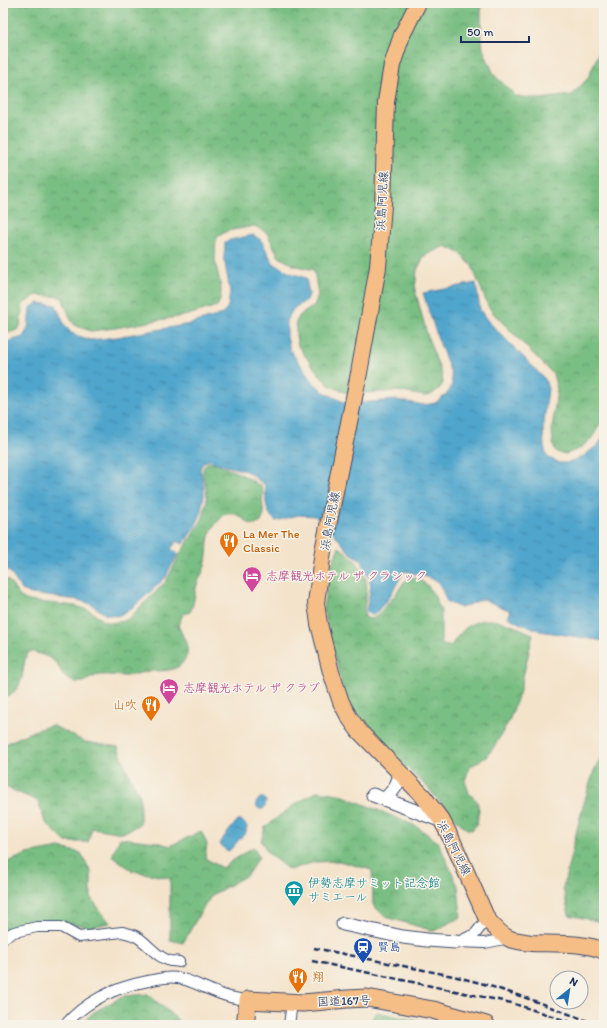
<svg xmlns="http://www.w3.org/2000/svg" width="607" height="1028" viewBox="0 0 607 1028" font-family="Itim,'Klee One',sans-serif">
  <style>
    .forest { fill: url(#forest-crowns); stroke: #4a7670 }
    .water { fill: url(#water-ripples); stroke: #366a95 }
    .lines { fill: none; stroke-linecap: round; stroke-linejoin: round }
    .minor-casing { stroke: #3c4a6e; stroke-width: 12 }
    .tertiary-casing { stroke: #3c4a6e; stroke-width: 15 }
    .primary-casing { stroke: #3c4a6e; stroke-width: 18 }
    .trunk-casing { stroke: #3c4a6e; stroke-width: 19 }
    .minor { stroke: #fff; stroke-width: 10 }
    .tertiary { stroke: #fff; stroke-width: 13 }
    .primary { stroke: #f6be87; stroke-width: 16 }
    .trunk { stroke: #f6be87; stroke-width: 17 }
    .rail { stroke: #1b2f5e; stroke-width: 2.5; stroke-dasharray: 6 3; stroke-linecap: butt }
    .labels { text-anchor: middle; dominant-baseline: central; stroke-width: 3; stroke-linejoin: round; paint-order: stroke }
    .street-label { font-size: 12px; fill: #1b2f5e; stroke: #f7f3e8 }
    .food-label { font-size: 12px; fill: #c56008; stroke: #f7f3e8; text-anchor: start }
    .hotel-label { font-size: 12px; fill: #b23c85; stroke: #f7f3e8; text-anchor: start }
    .culture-label { font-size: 12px; fill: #0d838f; stroke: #f7f3e8; text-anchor: start }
    .transit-label { font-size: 12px; fill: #164399; stroke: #f7f3e8; text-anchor: start }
  </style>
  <defs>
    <pattern id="forest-crowns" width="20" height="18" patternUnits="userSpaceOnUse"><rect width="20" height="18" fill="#79be82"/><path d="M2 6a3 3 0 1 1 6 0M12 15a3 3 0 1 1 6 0" fill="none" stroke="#629b6e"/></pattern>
    <pattern id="water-ripples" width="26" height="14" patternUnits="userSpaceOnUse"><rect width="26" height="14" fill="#50a5cc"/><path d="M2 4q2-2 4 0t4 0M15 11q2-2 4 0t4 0" fill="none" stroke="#4287a9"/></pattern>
  </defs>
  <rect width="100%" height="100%" fill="#f7f3e8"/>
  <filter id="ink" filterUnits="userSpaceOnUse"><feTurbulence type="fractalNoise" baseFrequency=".025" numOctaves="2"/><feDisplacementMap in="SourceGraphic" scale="8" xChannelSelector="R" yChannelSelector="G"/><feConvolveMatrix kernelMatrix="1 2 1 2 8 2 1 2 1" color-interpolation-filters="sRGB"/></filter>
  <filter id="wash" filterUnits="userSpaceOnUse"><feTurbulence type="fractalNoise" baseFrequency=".012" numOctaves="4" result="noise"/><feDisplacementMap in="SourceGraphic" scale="16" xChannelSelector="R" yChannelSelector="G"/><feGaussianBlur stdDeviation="0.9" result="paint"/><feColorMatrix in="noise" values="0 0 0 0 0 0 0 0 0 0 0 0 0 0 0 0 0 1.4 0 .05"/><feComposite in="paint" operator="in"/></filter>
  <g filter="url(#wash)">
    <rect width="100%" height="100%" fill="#f4e3cb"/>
    <g class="forest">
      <path d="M 3,3 L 482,3 L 481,10 L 481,32 L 483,49 L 494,75 L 516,96 L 540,99 L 572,95 L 588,78 L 598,55 L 604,31 L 604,417 L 592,438 L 579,449 L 566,454 L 561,454 L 555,451 L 553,444 L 552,430 L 557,389 L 553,374 L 494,314 L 488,306 L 472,266 L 460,253 L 445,246 L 424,256 L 417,270 L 415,290 L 428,338 L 442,375 L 443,383 L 440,388 L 431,395 L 424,396 L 397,391 L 349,394 L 329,385 L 321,377 L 298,346 L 296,336 L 296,322 L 300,315 L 314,306 L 318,295 L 314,270 L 293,265 L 279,257 L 267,233 L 255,226 L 227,231 L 216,238 C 216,245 215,253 215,260 C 217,273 226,294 217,306 L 188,315 L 115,328 L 91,331 L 76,326 L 71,320 L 62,297 L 36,295 L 23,304 L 20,326 L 17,330 L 3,335 Z"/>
      <path d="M 212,462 C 229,470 247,474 262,488 L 263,494 L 262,501 L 264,515 L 261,522 L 255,525 C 246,524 245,519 238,515 C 234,513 230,514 225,514 C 219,520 211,528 209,536 C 207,544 208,553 206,561 C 205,569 201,575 198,582 C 194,591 195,603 190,612 L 183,614 L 178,625 C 181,633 189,645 187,654 C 187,656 184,660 183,662 C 175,673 161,670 149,671 C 141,672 133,676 125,676 C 117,676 108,674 100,675 C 88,676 86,686 72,681 C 63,679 60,667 54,661 C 49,656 38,654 31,651 C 17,660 32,688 3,698 L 3,577 C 16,583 13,597 29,601 L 76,606 L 91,611 L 103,621 L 110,623 L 124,621 L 130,618 L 141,606 L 151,597 L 166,581 L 173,568 L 178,557 L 202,520 L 204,513 L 207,499 L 206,486 L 203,475 L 203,468 L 207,463 Z"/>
      <path d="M 339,547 C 357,560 370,573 366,597 C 365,605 362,611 366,618 L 372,619 L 376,617 L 395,595 L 404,582 L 412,577 L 420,580 L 428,586 L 435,597 L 441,611 L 441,644 L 446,646 L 451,646 C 456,638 462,630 470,625 C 490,613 514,626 533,634 L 519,694 L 509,721 L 494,747 L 487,756 L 478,762 L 471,766 L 468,771 L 465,781 L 469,793 L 477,801 L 479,810 L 477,824 L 472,830 L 467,829 L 454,818 L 427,787 L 371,734 L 345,698 L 323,608 L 330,568 Z"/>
      <path d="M 52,725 L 85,742 L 118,747 L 128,773 L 140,796 L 140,824 L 123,833 L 92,828 L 88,842 L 66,842 L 45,822 L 38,801 L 5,787 L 3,783 L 3,745 L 33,731 Z"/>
      <path d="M 604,754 L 604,921 L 602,922 L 569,915 L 563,888 L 581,813 L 594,770 Z"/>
      <path d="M 318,791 L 339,794 L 416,826 L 438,842 L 458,886 L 461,917 L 434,931 L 385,917 L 373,905 L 372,870 L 339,861 L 315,862 L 289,870 L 269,854 L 261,841 L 265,827 L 294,805 Z"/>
      <path d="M 201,831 L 207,844 L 205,858 L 222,868 L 253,847 L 259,857 L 247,875 L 212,895 L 200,913 L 183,943 L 170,940 L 170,878 L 133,871 L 112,856 L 120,838 L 157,842 L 170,846 Z"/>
      <path d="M 60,848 L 81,853 L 91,872 L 91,898 L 110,923 L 90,927 L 61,922 L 31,922 L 7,931 L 3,929 L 3,864 L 27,854 Z"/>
      <path d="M 148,994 L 179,1021 L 179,1025 L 80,1025 L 94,1012 L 123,996 Z"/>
      <path d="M 377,1012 L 408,1019 L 438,1025 L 367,1025 Z"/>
    </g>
    <g class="water">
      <path d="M 253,235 L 261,240 L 273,263 L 290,273 L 306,278 L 309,294 L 307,300 L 294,308 L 287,319 L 287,337 L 290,350 L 314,383 L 324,392 L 347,404 L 396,400 L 424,405 L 435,403 L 447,394 L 452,385 L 451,373 L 437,336 L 423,293 L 476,283 L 480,310 L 487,320 L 545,379 L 548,389 L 543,430 L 544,446 L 547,457 L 559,463 L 567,463 L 584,456 L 599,444 L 604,435 L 604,641 L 540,631 L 531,627 L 521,624 L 508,617 L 511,611 L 483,599 L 461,608 L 447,602 C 444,596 442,586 437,582 C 431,577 411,573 404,571 L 389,598 L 374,615 L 370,615 L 366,611 L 371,585 L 368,576 L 361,560 L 349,552 L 328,526 L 315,516 L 298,515 L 276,521 C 264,512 266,498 265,485 L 246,471 L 226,466 L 210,460 L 204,462 L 200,468 L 204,486 L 204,495 L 200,516 L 195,527 L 183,544 L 177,541 L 171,549 L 178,554 L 169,570 L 166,577 L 146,596 L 127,612 L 117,616 L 105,614 L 91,604 L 78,600 L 31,594 L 22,590 L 9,571 L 3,569 L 3,343 L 23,337 L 28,328 L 30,308 L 38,303 L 56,305 L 64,324 L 71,333 L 90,340 L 117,337 L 190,324 L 223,314 L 228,306 L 230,292 L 224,258 L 225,243 L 230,240 Z"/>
      <path d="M 260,798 L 264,798 L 266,801 L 265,806 L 263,809 L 260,809 L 257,807 L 256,803 Z"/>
      <path d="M 241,820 L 247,826 L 246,832 L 229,851 L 226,850 L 220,845 L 220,842 L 237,821 Z"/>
    </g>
  </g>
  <g filter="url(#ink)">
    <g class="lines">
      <g class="minor-casing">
        <g id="minor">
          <path d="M 3,938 L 14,932 L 37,927 L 61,927 L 79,937 L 122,932 C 127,933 132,934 137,937 C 149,944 156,957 170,961 C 173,961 176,961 179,962"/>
          <path d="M 456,942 L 485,943 L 509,938"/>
          <path d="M 458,942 L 475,934 L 487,919"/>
          <path d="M 65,1025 C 86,1001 117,987 148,981 C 157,979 168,976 178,978 C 190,980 202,987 213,991 C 224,996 236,999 248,1000"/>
          <path d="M 289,1025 L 292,1003"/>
        </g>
      </g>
      <g class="tertiary-casing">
        <g id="tertiary">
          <path d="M 373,795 L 442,821"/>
          <path d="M 385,799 C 394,790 398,785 400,773"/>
          <path d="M 343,924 L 403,937 L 427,940 L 456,942"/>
        </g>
      </g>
      <g class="primary-casing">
        <path id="primary" d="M 418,3 L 402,35 L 392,65 L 386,102 L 383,205 L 378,267 L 359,373 L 323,551 L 316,603 L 319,624 L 331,672 L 341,702 L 349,717 L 359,731 L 423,796 L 442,821 L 452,840 L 487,919 C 493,926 501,935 510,939 C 517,941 524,942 531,943 C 552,944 586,942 604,951"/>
      </g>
      <g class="trunk-casing">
        <path id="trunk" d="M 245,1025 L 248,1000 L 303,1003 L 347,999 L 367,998 L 433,1010 L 486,1025"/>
      </g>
      <use href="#minor" class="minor"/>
      <use href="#tertiary" class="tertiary"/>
      <use href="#primary" class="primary"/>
      <use href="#trunk" class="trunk"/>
      <g class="rail">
        <path d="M 314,948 L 453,976 L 484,984 L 532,1000 L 598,1025"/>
        <path d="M 312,961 L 512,1003 L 579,1025"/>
      </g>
    </g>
  </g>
  <defs>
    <g id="restaurant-pin" transform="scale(1)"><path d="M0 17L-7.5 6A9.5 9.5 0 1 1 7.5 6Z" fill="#e8710a" stroke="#f7f3e8"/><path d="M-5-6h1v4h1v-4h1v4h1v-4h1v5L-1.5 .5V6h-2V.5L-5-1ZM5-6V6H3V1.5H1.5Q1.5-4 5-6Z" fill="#fff"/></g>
    <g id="hotel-pin" transform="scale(1)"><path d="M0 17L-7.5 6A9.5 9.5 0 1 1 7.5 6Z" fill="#d1479c" stroke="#f7f3e8"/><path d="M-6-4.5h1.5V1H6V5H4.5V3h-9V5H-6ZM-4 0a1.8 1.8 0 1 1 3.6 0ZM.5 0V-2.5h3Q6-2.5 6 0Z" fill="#fff"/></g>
    <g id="museum-pin" transform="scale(1)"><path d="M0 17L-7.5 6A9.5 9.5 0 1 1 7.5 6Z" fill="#0f9aa8" stroke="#f7f3e8"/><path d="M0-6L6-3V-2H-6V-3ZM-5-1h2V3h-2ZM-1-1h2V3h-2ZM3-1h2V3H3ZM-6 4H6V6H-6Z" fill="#fff"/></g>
    <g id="station-pin" transform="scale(1)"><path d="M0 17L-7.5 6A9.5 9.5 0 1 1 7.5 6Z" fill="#1a4fb4" stroke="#f7f3e8"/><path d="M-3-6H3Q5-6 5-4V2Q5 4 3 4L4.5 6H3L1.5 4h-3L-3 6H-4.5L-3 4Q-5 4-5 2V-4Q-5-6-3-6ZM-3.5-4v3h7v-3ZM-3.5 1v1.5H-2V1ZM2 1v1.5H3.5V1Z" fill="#fff"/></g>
  </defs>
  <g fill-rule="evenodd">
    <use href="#restaurant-pin" x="229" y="541"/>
    <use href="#hotel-pin" x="252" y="576"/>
    <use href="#hotel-pin" x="169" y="688"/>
    <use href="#restaurant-pin" x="151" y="705"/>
    <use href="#museum-pin" x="294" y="890"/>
    <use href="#station-pin" x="363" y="947"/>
    <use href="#restaurant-pin" x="298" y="977"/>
  </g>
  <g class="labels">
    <g class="street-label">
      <text transform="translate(382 201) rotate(-87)">浜島阿児線</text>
      <text transform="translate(330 521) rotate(-79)">浜島阿児線</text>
      <text transform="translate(454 848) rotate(63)">浜島阿児線</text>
      <text transform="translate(344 1001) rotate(-2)">国道167号</text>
    </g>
    <g class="food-label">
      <text x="243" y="534">La Mer The<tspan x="243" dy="14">Classic</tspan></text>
      <text x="137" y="705" text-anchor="end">山吹</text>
      <text x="312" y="977">翔</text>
    </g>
    <g class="hotel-label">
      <text x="266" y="576">志摩観光ホテル ザ クラシック</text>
      <text x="183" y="688">志摩観光ホテル ザ クラブ</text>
    </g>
    <g class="culture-label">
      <text x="308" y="883">伊勢志摩サミット記念館<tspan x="308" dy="14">サミエール</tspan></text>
    </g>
    <g class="transit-label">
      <text x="377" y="947">賢島</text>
    </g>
  </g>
  <rect width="607" height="1028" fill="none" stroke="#f7f3e8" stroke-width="16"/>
  <g transform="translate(569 990) rotate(30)"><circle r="19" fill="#f7f3e8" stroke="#9fa5b1"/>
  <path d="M0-3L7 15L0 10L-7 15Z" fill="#1f6fb2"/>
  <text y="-6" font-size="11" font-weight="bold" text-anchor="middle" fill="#1b2f5e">N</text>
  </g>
  <path d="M461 36v6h68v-6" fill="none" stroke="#1b2f5e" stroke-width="2"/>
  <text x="467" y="36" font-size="12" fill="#1b2f5e" stroke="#f7f3e8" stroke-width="3" paint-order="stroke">50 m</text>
</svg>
